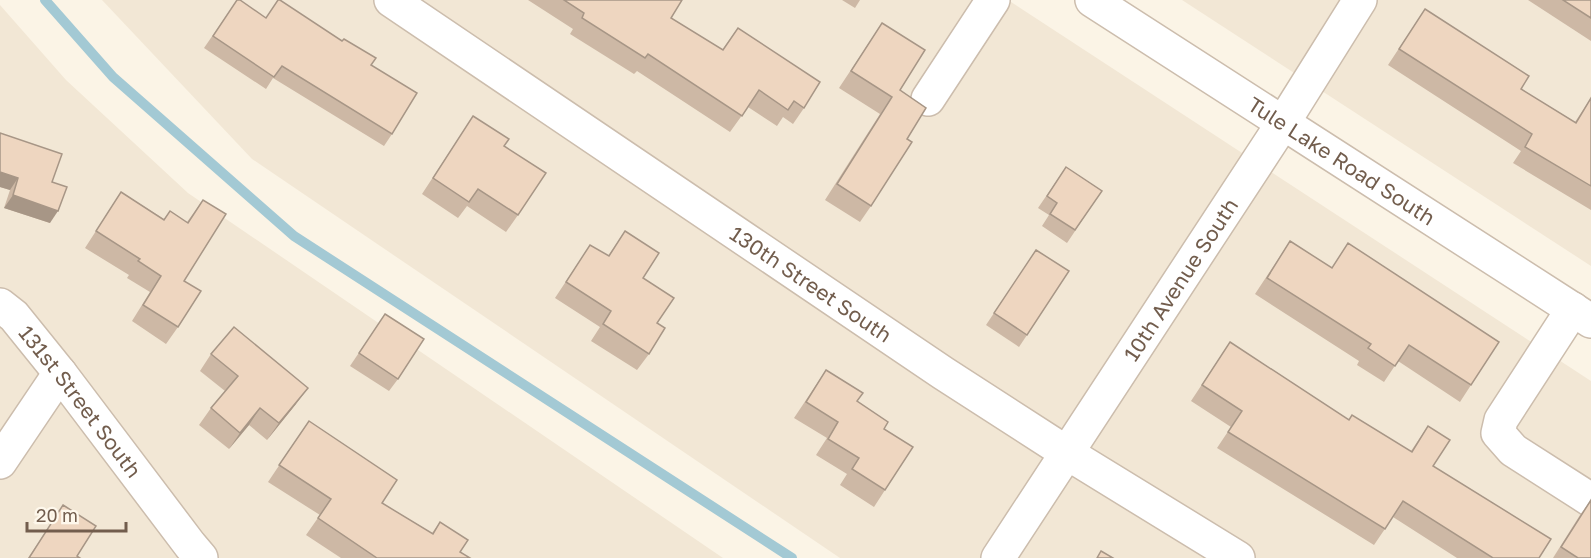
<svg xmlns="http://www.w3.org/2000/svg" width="1591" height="558" viewBox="0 0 1591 558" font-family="'Golos Text',sans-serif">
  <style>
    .residential { fill: #f2e7d5 }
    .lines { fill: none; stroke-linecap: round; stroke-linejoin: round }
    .stream { stroke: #a3c9d4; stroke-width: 10 }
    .minor-casing { stroke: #ccbdad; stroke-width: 36 }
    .minor { stroke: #fff; stroke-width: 33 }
    .wall { fill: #cdb8a5 }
    .shaded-wall { fill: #a79686 }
    .building { fill: #eed6c0; stroke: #a79686; stroke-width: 1.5 }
    .labels { text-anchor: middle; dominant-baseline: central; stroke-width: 5; stroke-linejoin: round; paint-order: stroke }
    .street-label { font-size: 21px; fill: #725d4d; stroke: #fef8ec }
  </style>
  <rect width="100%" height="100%" fill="#fbf4e6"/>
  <g class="residential">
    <path d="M 102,0 L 1008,0 L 1591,381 L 1591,558 L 840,558 L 252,159 Z"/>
    <path d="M 1182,0 L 1591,0 L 1591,266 Z"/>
    <path d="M 0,5 L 66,80 L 188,193 L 723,558 L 0,558 Z"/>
  </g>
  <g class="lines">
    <path class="stream" d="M 45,0 L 113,77 L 294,236 L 792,558"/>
    <g class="minor-casing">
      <g id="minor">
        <path id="s1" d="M 391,0 L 943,373 L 1067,453 L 1238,558"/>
        <path id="s2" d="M 1092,0 L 1591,321"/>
        <path d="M 928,99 L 993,0"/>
        <path id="s3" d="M 0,305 L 14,316 L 60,373 L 190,545 L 201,558"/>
        <path d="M 1573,309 L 1501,420 L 1498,433 L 1513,450 L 1591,500"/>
        <path d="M 0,462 L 60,373"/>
        <path id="s4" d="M 998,558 L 1283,123 L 1360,0"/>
      </g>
    </g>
    <use href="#minor" class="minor"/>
  </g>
  <g class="wall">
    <path d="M 237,0 L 266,18 L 371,65 L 392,134 L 384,146 L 273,78 L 266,89 L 204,48 Z"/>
    <path d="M 528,0 L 682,0 L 671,18 L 722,50 L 738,28 L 804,108 L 793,124 L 783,117 L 777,126 L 748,107 L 730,132 L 637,71 L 634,74 L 570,34 L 573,29 Z"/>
    <path d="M 842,0 L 860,0 L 855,8 Z"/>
    <path d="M 1528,0 L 1591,0 L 1591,41 Z"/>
    <path d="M 1425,9 L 1521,89 L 1575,122 L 1591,98 L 1591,210 L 1513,163 L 1521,151 L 1388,65 Z"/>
    <path d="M 882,23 L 900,90 L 907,139 L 871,206 L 860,222 L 825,200 L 880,114 L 839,88 Z"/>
    <path d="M 473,116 L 504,146 L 518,215 L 506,232 L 467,206 L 458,218 L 422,194 Z"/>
    <path d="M 0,133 L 52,182 L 50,223 L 4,208 L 10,190 L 0,187 Z"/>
    <path d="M 1066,167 L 1102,191 L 1067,243 L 1042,226 L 1049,215 L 1038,208 Z"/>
    <path d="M 121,192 L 164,219 L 170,211 L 187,222 L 203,200 L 184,281 L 178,327 L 166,344 L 132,321 L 150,292 L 127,278 L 129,275 L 85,248 Z"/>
    <path d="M 625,231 L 643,278 L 657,323 L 649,354 L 637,370 L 591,341 L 600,327 L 555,298 L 590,245 L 608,256 Z"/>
    <path d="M 1290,241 L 1332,268 L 1348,243 L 1471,385 L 1460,402 L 1398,361 L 1384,382 L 1357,365 L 1359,361 L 1255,294 Z"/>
    <path d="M 1036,250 L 1027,335 L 1019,347 L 986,325 Z"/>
    <path d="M 377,326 L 398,379 L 389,391 L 350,366 Z"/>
    <path d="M 1230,342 L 1349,420 L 1411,451 L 1428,426 L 1433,466 L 1539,558 L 1457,558 L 1393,517 L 1374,545 L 1217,448 L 1231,427 L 1191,401 Z"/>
    <path d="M 211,354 L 296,404 L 267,440 L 249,425 L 229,449 L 199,425 L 211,408 L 225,391 L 200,371 Z"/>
    <path d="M 826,370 L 884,429 L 885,490 L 874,507 L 840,485 L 847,474 L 816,455 L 827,438 L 794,418 Z"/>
    <path d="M 309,421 L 382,503 L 432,533 L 440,522 L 460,552 L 470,558 L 341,558 L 306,535 L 320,515 L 268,482 Z"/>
    <path d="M 1591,500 L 1591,558 L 1553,558 L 1580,515 Z"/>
    <path d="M 63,505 L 77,556 L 80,558 L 28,558 Z"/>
  </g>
  <g class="shaded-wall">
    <path d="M 0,172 L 18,178 L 10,190 L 0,187 Z"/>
    <path d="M 13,195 L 58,211 L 50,223 L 4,208 Z"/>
    <path d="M 308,388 L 296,404 L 267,440 L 279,423 Z"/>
    <path d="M 260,408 L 249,425 L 229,449 L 240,433 Z"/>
  </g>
  <g class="building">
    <path d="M 237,0 L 240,0 L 266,18 L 278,0 L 280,0 L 342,41 L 344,39 L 376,58 L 371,65 L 417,93 L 392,134 L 282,66 L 274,77 L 213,36 Z"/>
    <path d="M 564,0 L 682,0 L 671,18 L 723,50 L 738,28 L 820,82 L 804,108 L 794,101 L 788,110 L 759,90 L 742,116 L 648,54 L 645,58 L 582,18 L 584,13 Z"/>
    <path d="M 1563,0 L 1591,0 L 1591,18 Z"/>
    <path d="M 1425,9 L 1529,76 L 1521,89 L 1576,123 L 1591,98 L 1591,186 L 1525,147 L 1532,134 L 1399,49 Z"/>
    <path d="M 882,23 L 925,50 L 900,90 L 926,108 L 907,139 L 912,142 L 871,206 L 837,184 L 892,97 L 851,71 Z"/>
    <path d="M 473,116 L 509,139 L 504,146 L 546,173 L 518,215 L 478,189 L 469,202 L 433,178 Z"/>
    <path d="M 0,133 L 62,154 L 52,182 L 67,187 L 58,211 L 13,195 L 18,178 L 0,172 Z"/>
    <path d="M 1066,167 L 1102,191 L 1075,230 L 1050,214 L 1057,203 L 1047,196 Z"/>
    <path d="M 121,192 L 164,220 L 170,211 L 188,223 L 203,200 L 226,214 L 184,281 L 201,291 L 178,327 L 143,305 L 161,276 L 138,261 L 140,259 L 96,231 Z"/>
    <path d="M 625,231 L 659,253 L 643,278 L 674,298 L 657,323 L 665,328 L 649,354 L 603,324 L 611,311 L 566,282 L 590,245 L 609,256 Z"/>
    <path d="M 1290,241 L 1332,268 L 1348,243 L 1499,342 L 1471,385 L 1409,345 L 1395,366 L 1368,348 L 1371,344 L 1267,278 Z"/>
    <path d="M 1036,250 L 1069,271 L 1027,335 L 994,313 Z"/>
    <path d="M 385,314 L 424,339 L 398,379 L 359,353 Z"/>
    <path d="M 234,327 L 308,388 L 279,423 L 260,408 L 240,433 L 211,408 L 238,376 L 211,354 Z"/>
    <path d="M 1230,342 L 1349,420 L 1352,415 L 1412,452 L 1428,426 L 1450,440 L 1433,466 L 1551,539 L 1539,558 L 1493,558 L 1403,501 L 1385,529 L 1228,432 L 1242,411 L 1202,385 Z"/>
    <path d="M 826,370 L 863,393 L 857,401 L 888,422 L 884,429 L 913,447 L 885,490 L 852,469 L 859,458 L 828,439 L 838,422 L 806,402 Z"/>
    <path d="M 309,421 L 397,480 L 382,503 L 433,534 L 440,522 L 468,540 L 460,552 L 470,558 L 377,558 L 318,518 L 331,499 L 279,465 Z"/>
    <path d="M 1591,500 L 1591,558 L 1578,558 L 1561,547 Z"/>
    <path d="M 63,505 L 96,526 L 77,556 L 80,558 L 29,558 Z"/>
    <path d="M 1101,551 L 1113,558 L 1097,558 Z"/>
  </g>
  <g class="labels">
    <g class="street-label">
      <text stroke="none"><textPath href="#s2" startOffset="297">Tule Lake Road South</textPath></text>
      <text stroke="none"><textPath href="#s4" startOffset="333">10th Avenue South</textPath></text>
      <text stroke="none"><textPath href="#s1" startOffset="507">130th Street South</textPath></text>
      <text stroke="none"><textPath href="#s3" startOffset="126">131st Street South</textPath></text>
    </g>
  </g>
  <path d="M27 522v9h99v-9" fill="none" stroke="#725d4d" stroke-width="3"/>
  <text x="36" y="522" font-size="18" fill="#725d4d" stroke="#fef8ec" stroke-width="4.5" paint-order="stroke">20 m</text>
</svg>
